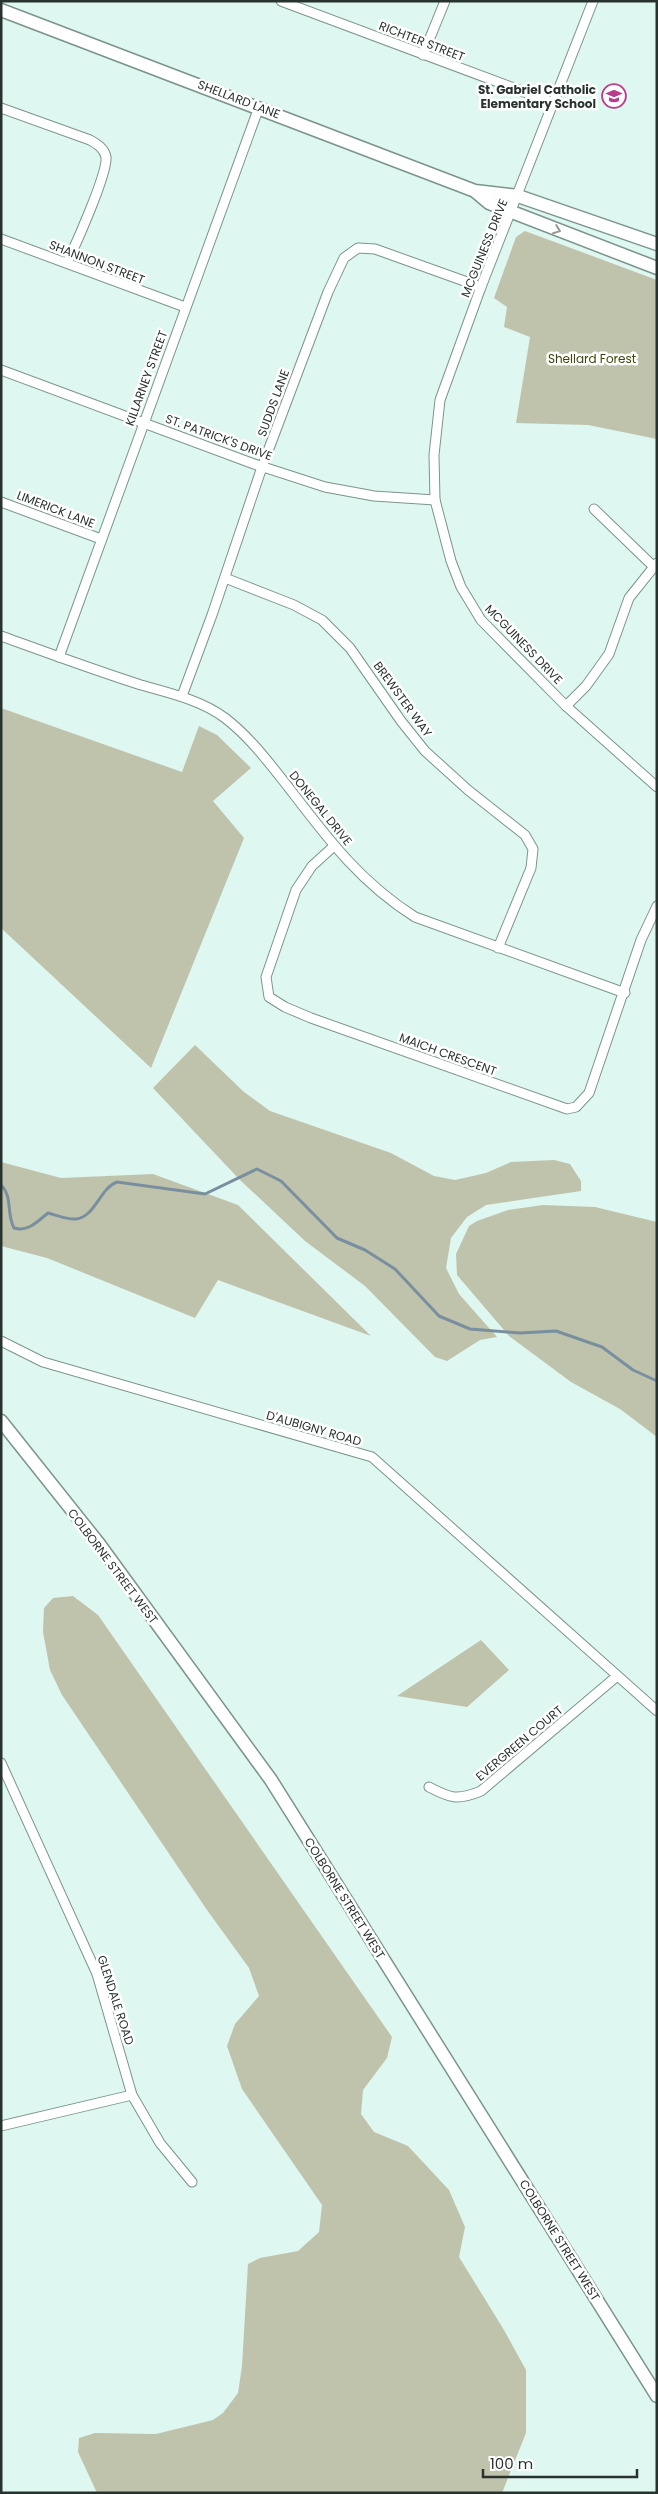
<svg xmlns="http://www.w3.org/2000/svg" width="658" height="2494" viewBox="0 0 658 2494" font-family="Poppins,sans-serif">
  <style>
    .green { fill: #c0c3ac }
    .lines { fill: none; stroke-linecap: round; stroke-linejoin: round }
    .stream { stroke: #798fa0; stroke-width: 3 }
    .minor-casing { stroke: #7c948e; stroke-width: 11 }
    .secondary-casing { stroke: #7c948e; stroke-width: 15 }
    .minor { stroke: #fff; stroke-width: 9 }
    .secondary { stroke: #fff; stroke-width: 12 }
    .oneway { stroke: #949897 }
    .labels { text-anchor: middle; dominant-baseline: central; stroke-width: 5; stroke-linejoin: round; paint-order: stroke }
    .street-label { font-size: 12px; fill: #28322f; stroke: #fff }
    .poi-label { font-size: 12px; font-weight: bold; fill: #28322f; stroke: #fff; text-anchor: end }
    .park-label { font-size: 12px; fill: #41440b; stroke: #fff }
  </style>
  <rect width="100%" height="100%" fill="#def7f1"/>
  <g class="green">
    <path d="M 525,231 L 657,280 L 657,439 L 588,425 L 516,423 L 530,337 L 504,327 L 507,307 L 494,298 L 516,237 Z"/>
    <path d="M 1,708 L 182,772 L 199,726 L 217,735 L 251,768 L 213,801 L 244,838 L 151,1068 L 1,928 Z"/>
    <path d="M 195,1045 L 244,1092 L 270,1111 L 391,1153 L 434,1176 L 455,1180 L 486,1173 L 511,1162 L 554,1160 L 570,1164 L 581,1181 L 581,1191 L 486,1205 L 467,1217 L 451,1238 L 446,1268 L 459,1294 L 497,1337 L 480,1340 L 447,1361 L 435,1357 L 365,1286 L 305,1241 L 239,1179 L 153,1088 Z"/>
    <path d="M 1,1162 L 61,1178 L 153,1174 L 238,1205 L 371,1336 L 218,1280 L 195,1318 L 47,1258 L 1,1246 Z"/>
    <path d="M 543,1205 L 595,1207 L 657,1222 L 657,1437 L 620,1409 L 571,1382 L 509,1336 L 457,1275 L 456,1254 L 469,1226 L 477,1221 L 508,1210 Z"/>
    <path d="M 73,1596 L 98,1615 L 392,2037 L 387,2058 L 363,2090 L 361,2114 L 374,2132 L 408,2146 L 449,2190 L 465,2227 L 459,2257 L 504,2330 L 526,2370 L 526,2433 L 502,2493 L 97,2493 L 78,2452 L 79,2438 L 95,2433 L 156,2434 L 213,2420 L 223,2413 L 238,2393 L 242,2366 L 248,2264 L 260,2258 L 298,2251 L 319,2232 L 322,2205 L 242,2089 L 227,2046 L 235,2024 L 259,1996 L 249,1968 L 207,1910 L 62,1695 L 50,1670 L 43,1632 L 44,1608 L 53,1598 Z"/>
    <path d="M 481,1640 L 509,1670 L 467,1707 L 397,1696 Z"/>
  </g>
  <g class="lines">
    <path class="stream" d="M 1,1185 C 13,1197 6,1213 14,1228 C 28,1232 37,1222 48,1213 C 56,1215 68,1220 76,1219 C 95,1217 100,1188 117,1182 L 205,1194 L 257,1169 L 281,1181 L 337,1238 L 365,1250 L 395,1269 L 439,1316 L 470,1329 L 520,1333 L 556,1331 L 602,1347 L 633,1370 L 657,1381"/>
    <g class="minor-casing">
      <g id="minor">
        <path d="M 281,1 L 554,103"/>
        <path d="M 593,1 L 481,287 L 440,400 L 434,455 L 435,500 L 451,561 L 461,587 L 481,620 L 566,706 L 657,787"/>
        <path d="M 423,55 L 445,1"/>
        <path d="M 1,108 L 90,140 C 97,144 104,148 106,157 C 108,173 75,246 67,263"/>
        <path d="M 1,239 L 185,307"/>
        <path d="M 1,370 L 254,464 L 325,487 L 374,496 L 435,500"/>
        <path d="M 1,502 L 101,539"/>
        <path d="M 594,509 L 653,566"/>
        <path d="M 225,578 L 294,605 L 322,620 L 350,648 L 401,721 L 425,751 L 468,790 L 525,835 L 533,849 L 531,868 L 498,948"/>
        <path d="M 1,636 C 48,653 94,670 141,685 C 169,693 201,700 225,718 C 250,737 270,764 289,788 C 328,839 360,882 415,917 L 625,993"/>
        <path d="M 59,657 L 259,107"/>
        <path d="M 182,696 L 212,615 L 262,467 L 328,292 L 344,258 L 358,248 L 375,249 L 481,287"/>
        <path d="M 566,706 L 586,686 L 609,654 L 629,598 L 657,563"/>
        <path d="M 334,846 L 312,866 L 296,890 L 266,977 L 269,997 L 285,1007 L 311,1018 L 567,1109 L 576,1107 L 589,1093 L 641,940 L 657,906"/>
        <path d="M 1,1341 L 43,1362 L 372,1457 L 657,1711"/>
        <path d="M 1,1763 L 97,1974 L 132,2095 L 160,2143 L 192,2182"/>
        <path d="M 429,1787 C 450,1798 457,1801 481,1791 L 616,1677"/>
        <path d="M 1,2126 L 132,2095"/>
      </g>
    </g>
    <g class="secondary-casing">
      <g id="secondary">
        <path d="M 1,10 L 475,191 L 518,196 L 657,244"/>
        <path d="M 476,192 L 489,203 L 512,212 L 657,268"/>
        <path d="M 1,1421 L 99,1544 L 271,1780 L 657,2396"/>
      </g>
    </g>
    <use href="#minor" class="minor"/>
    <use href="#secondary" class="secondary"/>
  </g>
  <defs><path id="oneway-chevron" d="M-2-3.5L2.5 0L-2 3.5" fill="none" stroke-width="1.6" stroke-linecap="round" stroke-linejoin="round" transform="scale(1.25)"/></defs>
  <use class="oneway" href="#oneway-chevron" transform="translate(557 230) rotate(21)"/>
  <defs>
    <g id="school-ring" transform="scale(1.25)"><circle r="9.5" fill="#fff" stroke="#ba3d8c" stroke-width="1.5"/><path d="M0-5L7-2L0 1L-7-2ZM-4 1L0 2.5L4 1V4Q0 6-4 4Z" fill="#ba3d8c"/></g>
  </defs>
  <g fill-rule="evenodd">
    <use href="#school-ring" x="614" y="96"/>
  </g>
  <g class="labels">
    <g class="street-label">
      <text transform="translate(422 41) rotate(21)">RICHTER STREET</text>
      <text transform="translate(239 99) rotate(21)">SHELLARD LANE</text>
      <text transform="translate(484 248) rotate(-68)">MCGUINESS DRIVE</text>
      <text transform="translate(97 262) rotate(21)">SHANNON STREET</text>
      <text transform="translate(146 378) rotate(-70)">KILLARNEY STREET</text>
      <text transform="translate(273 403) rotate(-70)">SUDDS LANE</text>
      <text transform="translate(219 437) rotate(20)">ST. PATRICK'S DRIVE</text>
      <text transform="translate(56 509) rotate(21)">LIMERICK LANE</text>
      <text transform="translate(524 644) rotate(46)">MCGUINESS DRIVE</text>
      <text transform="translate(403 699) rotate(54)">BREWSTER WAY</text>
      <text transform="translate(321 808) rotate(51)">DONEGAL DRIVE</text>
      <text transform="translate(448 1054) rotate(20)">MAICH CRESCENT</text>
      <text transform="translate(314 1428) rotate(16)">D'AUBIGNY ROAD</text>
      <text transform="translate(113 1566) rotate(53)">COLBORNE STREET WEST</text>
      <text transform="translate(519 1743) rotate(-40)">EVERGREEN COURT</text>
      <text transform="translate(345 1898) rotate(58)">COLBORNE STREET WEST</text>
      <text transform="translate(116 2000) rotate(72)">GLENDALE ROAD</text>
      <text transform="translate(560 2240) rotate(58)">COLBORNE STREET WEST</text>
    </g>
    <g class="poi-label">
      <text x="596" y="89">St. Gabriel Catholic<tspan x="596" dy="14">Elementary School</tspan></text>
    </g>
    <g class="park-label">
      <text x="592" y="358">Shellard Forest</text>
    </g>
  </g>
  <rect width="658" height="2494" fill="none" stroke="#28322f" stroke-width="5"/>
  <path d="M483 2469v8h154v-8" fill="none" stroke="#28322f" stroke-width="2.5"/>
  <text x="490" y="2469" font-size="15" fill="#28322f" stroke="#ffffff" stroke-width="4" paint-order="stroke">100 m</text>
</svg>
